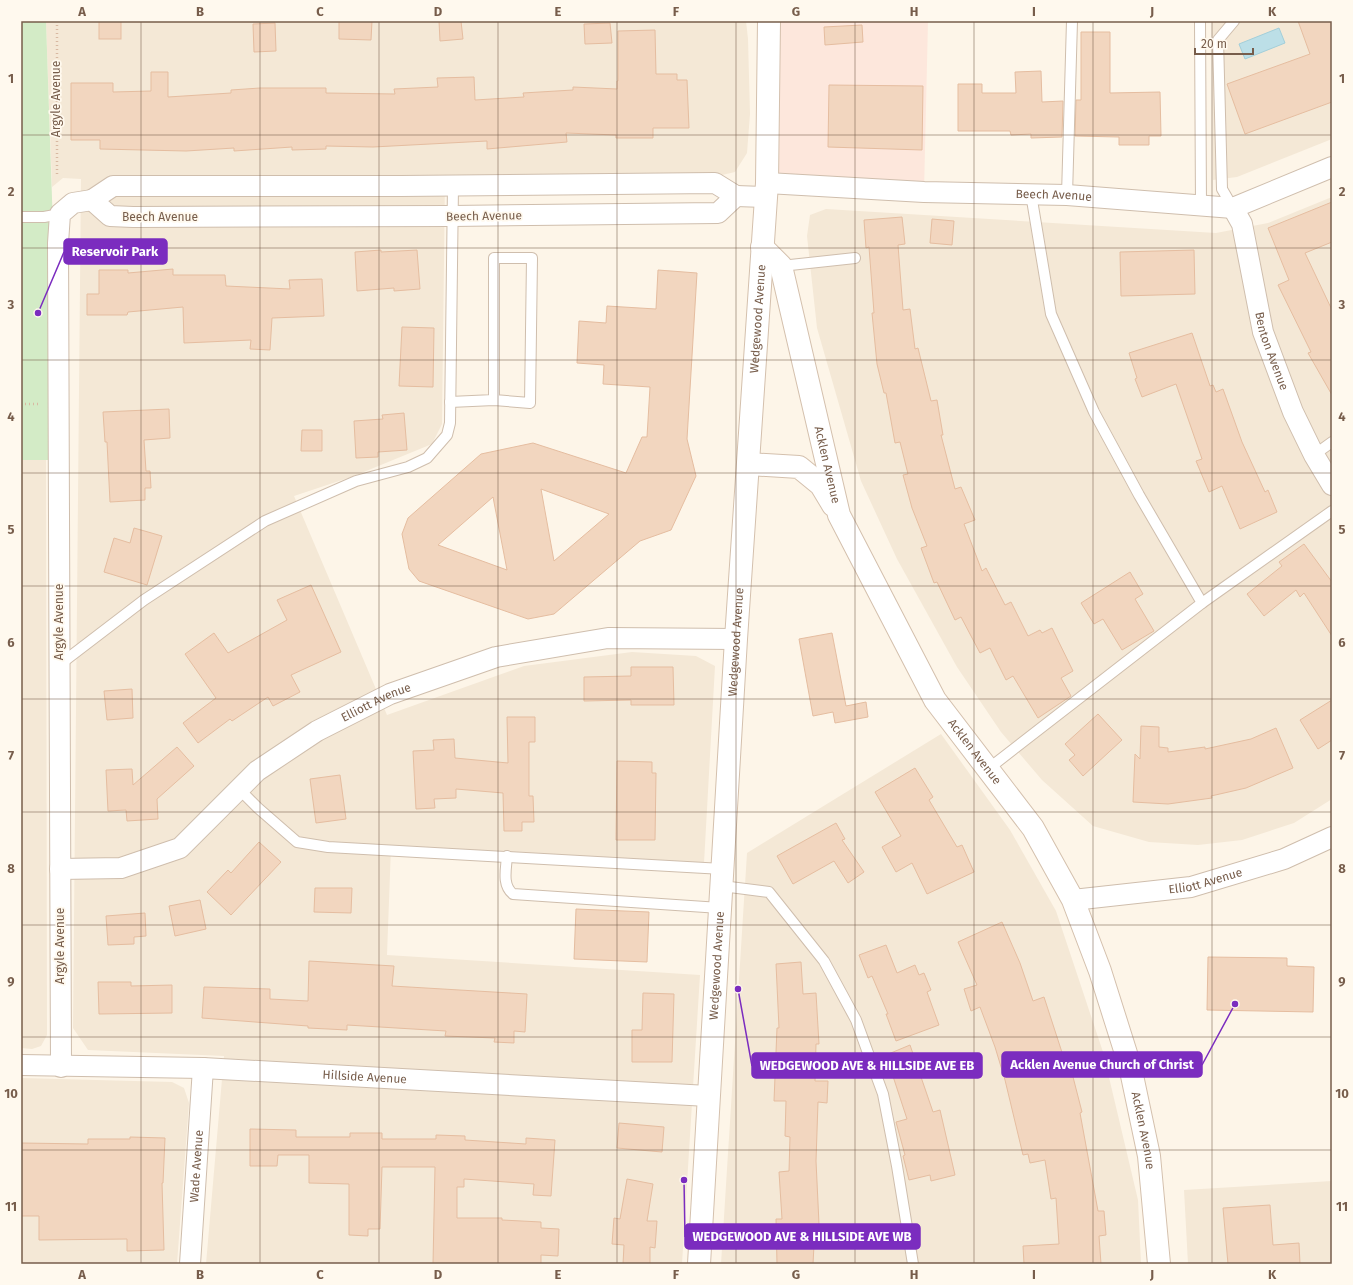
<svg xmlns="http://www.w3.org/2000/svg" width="1353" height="1285" viewBox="0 0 1353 1285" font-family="'Fira Sans',sans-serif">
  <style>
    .residential { fill: #f4e8d6 }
    .commercial { fill: #fde7dc }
    .green { fill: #d3ebc6 }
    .water { fill: #bcdfe7; stroke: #a2ced9 }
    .building { fill: #f2d6bf; stroke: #e5bda0; fill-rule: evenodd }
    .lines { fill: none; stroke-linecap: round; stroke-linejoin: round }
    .lane-casing { stroke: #cfbead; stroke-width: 12 }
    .street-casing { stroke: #cfbead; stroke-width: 22 }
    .secondary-casing { stroke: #d4c0ad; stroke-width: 24 }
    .path { stroke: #d8b9a2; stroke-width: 2.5; stroke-dasharray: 1 3; stroke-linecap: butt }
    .lane { stroke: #fff; stroke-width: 10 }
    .street { stroke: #fff; stroke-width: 20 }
    .secondary { stroke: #fff; stroke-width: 22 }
    .grid { fill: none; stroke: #775d4b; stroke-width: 1; stroke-opacity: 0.55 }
    .labels { text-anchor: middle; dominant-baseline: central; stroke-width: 3.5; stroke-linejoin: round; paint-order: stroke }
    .street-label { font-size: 12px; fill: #775d4b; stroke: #fff9ee }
    .leader { fill: none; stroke: #7b2cbf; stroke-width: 1.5 }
    .callout-dot { fill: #7b2cbf; stroke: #fff9ee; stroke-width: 1.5 }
    .callout { fill: #7b2cbf; stroke: #7b2cbf; stroke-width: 1.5 }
    .callout-label { font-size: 13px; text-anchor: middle; font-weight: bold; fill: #fff }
    .neatline { fill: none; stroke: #775d4b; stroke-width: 1.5 }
    .grid-label { font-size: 13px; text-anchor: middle; font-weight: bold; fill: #775d4b }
  </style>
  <rect width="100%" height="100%" fill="#fdf5e8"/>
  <g class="residential">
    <path d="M 46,21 L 746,21 L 748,39 L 750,114 L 747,153 L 735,172 L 722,175 L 445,179 L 442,424 L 432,444 L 354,476 L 294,496 L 387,715 L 524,666 L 632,652 L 696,656 L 715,666 L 704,863 L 391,847 L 387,955 L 700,975 L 682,1264 L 206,1264 L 224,1056 L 88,1050 L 73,1028 L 81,179 L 63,178 L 52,187 Z"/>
    <path d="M 1212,21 L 1332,21 L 1332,139 L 1237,177 L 1213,180 Z"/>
    <path d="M 1332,197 L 1332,799 L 1294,823 L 1242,840 L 1198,845 L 1149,842 L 1093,826 L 1042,780 L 1001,732 L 957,667 L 897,559 L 861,481 L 817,328 L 807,236 L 810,215 L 826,209 L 1216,233 L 1268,223 Z"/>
    <path d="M 21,460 L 46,460 L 47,1035 L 41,1046 L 32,1049 L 21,1048 Z"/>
    <path d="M 941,734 L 1010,830 L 1056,911 L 1103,1052 L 1138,1200 L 1141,1264 L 721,1264 L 747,853 Z"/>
    <path d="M 21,1078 L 172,1082 L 184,1088 L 189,1103 L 177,1264 L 21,1264 Z"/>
    <path d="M 1332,1181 L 1332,1264 L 1188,1264 L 1184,1190 Z"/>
  </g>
  <path class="commercial" d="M 769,21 L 928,21 L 924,192 L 767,183 Z"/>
  <path class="green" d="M 21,21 L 46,21 L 59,405 L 59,460 L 21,460 Z"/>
  <path class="water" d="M 1279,28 L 1285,43 L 1245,59 L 1239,44 Z"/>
  <g class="building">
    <rect x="99" y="21" width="22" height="18"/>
    <path d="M 339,21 L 372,21 L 371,40 L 339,39 Z"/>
    <path d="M 439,21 L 461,21 L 463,39 L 440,41 Z"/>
    <path d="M 1298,21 L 1332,21 L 1332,102 L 1245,134 L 1227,84 L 1310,54 Z"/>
    <path d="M 275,23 L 276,51 L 254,52 L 253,24 Z"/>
    <path d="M 610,23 L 612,43 L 585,44 L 584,24 Z"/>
    <path d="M 862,25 L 863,42 L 825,45 L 824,27 Z"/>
    <path d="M 655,30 L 656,74 L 677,74 L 677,80 L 687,80 L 689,128 L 653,128 L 653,138 L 616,138 L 616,135 L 566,133 L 567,142 L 487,149 L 487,141 L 373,147 L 326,146 L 326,149 L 292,150 L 292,147 L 234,151 L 234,148 L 186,151 L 100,149 L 100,140 L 71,140 L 71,83 L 113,83 L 113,92 L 151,91 L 151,72 L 168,72 L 168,97 L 231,93 L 231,90 L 260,88 L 326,88 L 326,93 L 395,94 L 394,89 L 438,87 L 437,78 L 474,77 L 475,100 L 524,97 L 523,93 L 573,90 L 573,87 L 617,89 L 617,81 L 618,81 L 618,31 Z"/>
    <path d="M 1081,32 L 1110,32 L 1110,93 L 1160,92 L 1161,136 L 1149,136 L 1149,145 L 1119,145 L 1119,137 L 1075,136 L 1076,100 L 1081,100 Z"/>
    <path d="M 1041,71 L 1042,102 L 1063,101 L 1062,137 L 1031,138 L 1031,134 L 1011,135 L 1010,131 L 958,131 L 958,84 L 982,84 L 982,93 L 1016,93 L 1015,72 Z"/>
    <path d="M 829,85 L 923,86 L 922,150 L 828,147 Z"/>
    <path d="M 1332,202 L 1332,242 L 1305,253 L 1332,310 L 1332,395 L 1308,353 L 1311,352 L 1278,285 L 1289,280 L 1268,228 Z"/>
    <path d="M 902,217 L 905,244 L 898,245 L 903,310 L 910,309 L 915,349 L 918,348 L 931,401 L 937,400 L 943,435 L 941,435 L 955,489 L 961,487 L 975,520 L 964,524 L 982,571 L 986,568 L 1005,605 L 1011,602 L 1028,636 L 1040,630 L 1042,633 L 1052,628 L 1073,671 L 1061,678 L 1071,696 L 1038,718 L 1013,676 L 1006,680 L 990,648 L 980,653 L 961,617 L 955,620 L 937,582 L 934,583 L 921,548 L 927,546 L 912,508 L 903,475 L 908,474 L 900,442 L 895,443 L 886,393 L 884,393 L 877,364 L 872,313 L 874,313 L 869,247 L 866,248 L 864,220 Z"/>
    <path d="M 932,219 L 954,221 L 952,245 L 930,243 Z"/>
    <path d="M 381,250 L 381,252 L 417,250 L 420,289 L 394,291 L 394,288 L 357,291 L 355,252 Z"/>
    <path d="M 1194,250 L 1195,294 L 1121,296 L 1120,252 Z"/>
    <path d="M 173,269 L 173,275 L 225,275 L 226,286 L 290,289 L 289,280 L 322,279 L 324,316 L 272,318 L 270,350 L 250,349 L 251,340 L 184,343 L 183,307 L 128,312 L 127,315 L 87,315 L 87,294 L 99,294 L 99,270 L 128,270 L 128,273 Z"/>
    <path d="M 658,270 L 697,273 L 687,439 L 696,476 L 671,530 L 640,541 L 554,614 L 528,619 L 419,581 L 409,569 L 402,534 L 408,518 L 481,454 L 533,443 L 626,473 L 642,437 L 647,437 L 650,387 L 603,384 L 604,365 L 577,363 L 579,321 L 606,323 L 607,306 L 656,309 ZM 541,489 L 609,514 L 554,561 ZM 493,497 L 507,570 L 438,545 Z"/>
    <path d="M 402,327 L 434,328 L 433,387 L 399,386 Z"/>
    <path d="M 1192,333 L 1210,386 L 1213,385 L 1216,392 L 1223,389 L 1242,442 L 1265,492 L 1268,490 L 1277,512 L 1240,529 L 1222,486 L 1209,492 L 1196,461 L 1202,459 L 1176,384 L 1142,397 L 1135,379 L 1137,378 L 1129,353 Z"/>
    <path d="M 169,409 L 170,438 L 144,440 L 146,471 L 150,471 L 151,488 L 145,488 L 145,500 L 110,502 L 107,442 L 105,442 L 103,412 Z"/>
    <path d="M 404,413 L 407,450 L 378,452 L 378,457 L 356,458 L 354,421 L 383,419 L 382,415 Z"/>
    <path d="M 302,430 L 322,430 L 322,451 L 301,451 Z"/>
    <path d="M 134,528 L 162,536 L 147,585 L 104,572 L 114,538 L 130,543 Z"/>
    <path d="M 1304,544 L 1332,582 L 1332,636 L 1304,593 L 1300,597 L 1296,590 L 1264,616 L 1247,594 L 1282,566 L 1279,562 Z"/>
    <path d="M 1130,572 L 1143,594 L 1135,599 L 1154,631 L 1122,650 L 1103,619 L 1094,624 L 1081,603 Z"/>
    <path d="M 311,585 L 341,652 L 291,675 L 300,692 L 273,706 L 268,697 L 232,721 L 230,719 L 198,743 L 183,723 L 216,698 L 185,654 L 214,633 L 228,653 L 287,620 L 277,600 Z"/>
    <path d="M 832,633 L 846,706 L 866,702 L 868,717 L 835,723 L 833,712 L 813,716 L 799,639 Z"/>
    <path d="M 631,667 L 673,667 L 674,705 L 631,705 L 631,700 L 584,701 L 584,677 L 631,676 Z"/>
    <path d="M 132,689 L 133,718 L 107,720 L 104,691 Z"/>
    <path d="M 1332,700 L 1332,740 L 1318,749 L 1300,720 Z"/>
    <path d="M 1098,714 L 1122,740 L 1083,776 L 1069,760 L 1075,755 L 1065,744 Z"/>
    <path d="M 507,717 L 535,717 L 535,742 L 529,742 L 529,796 L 533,796 L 534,822 L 522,822 L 522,831 L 504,831 L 503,793 L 456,789 L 456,798 L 434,799 L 435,808 L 416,809 L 413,751 L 434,750 L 433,740 L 454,739 L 455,758 L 508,763 Z"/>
    <path d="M 1141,726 L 1159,727 L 1159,747 L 1168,748 L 1168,752 L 1205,747 L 1205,749 L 1251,739 L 1276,728 L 1293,768 L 1246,788 L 1211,796 L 1212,798 L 1168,804 L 1133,802 L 1135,754 L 1140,759 Z"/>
    <path d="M 177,747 L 194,766 L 157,799 L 158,819 L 127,821 L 126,810 L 108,811 L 106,770 L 132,769 L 133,785 Z"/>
    <path d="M 617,761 L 652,762 L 652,773 L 656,773 L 655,840 L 616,840 Z"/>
    <path d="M 915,768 L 933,797 L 929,800 L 957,847 L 962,845 L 974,872 L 927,894 L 912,863 L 896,872 L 882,847 L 901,836 L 875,792 Z"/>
    <path d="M 340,775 L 346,819 L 316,823 L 310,779 Z"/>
    <path d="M 836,823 L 845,839 L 842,840 L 864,872 L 848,883 L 834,861 L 793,884 L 777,856 Z"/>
    <path d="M 259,842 L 281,862 L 231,915 L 207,892 L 228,870 L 231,873 Z"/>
    <path d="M 315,888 L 352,888 L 351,913 L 314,912 Z"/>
    <path d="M 200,900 L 206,929 L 175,936 L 169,906 Z"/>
    <path d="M 576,909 L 649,912 L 647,962 L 574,959 Z"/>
    <path d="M 145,913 L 146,936 L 134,937 L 134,944 L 108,945 L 106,916 Z"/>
    <path d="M 1002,922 L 1020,963 L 1033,1001 L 1044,997 L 1070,1077 L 1073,1077 L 1082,1112 L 1080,1113 L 1098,1211 L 1104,1211 L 1106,1235 L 1099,1236 L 1101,1264 L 1024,1264 L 1023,1246 L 1059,1244 L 1056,1198 L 1051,1199 L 1045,1160 L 1030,1163 L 1028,1154 L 1023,1155 L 1005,1080 L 995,1047 L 980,1007 L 971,1011 L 964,989 L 977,985 L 958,942 Z"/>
    <path d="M 886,945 L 897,973 L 915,965 L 919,975 L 924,973 L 931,990 L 927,992 L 939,1025 L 896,1041 L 886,1014 L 888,1014 L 872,976 L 868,978 L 859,955 Z"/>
    <path d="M 1208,957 L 1287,958 L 1287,966 L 1314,967 L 1313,1012 L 1207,1010 Z"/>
    <path d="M 309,961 L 394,966 L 392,986 L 527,994 L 525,1032 L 514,1031 L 514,1043 L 494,1042 L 495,1038 L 445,1036 L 446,1031 L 347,1025 L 347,1030 L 328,1029 L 308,1028 L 308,1026 L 202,1018 L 204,987 L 270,989 L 270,999 L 308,1001 Z"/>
    <path d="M 801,962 L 803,994 L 816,993 L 819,1044 L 816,1044 L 815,1081 L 828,1081 L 827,1103 L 818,1102 L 816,1161 L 820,1245 L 814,1245 L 813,1264 L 777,1264 L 776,1219 L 782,1219 L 779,1172 L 789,1171 L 790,1137 L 785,1136 L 786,1101 L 774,1101 L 777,1028 L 779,1028 L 776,964 Z"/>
    <path d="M 98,982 L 131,982 L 131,986 L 172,985 L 172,1013 L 99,1014 Z"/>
    <path d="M 643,993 L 674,994 L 672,1062 L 632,1062 L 632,1030 L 642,1030 Z"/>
    <path d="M 910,1045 L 933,1112 L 940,1110 L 955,1175 L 931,1181 L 930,1175 L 909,1180 L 903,1156 L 905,1155 L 896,1122 L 907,1119 L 886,1055 Z"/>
    <path d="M 619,1123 L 664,1127 L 662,1152 L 617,1148 Z"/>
    <path d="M 250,1129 L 296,1130 L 296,1137 L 350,1137 L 350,1133 L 382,1133 L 382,1139 L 436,1139 L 436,1135 L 465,1136 L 465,1140 L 526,1144 L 526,1138 L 555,1140 L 551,1196 L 533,1195 L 534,1184 L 464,1179 L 464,1187 L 457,1187 L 457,1218 L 502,1218 L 502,1220 L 541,1222 L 541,1228 L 559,1229 L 558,1256 L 541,1255 L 541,1264 L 433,1264 L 435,1167 L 382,1167 L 380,1229 L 368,1229 L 368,1236 L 349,1235 L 349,1184 L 309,1183 L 309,1155 L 278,1155 L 277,1166 L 250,1166 Z"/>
    <path d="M 130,1137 L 165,1138 L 163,1183 L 162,1183 L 164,1250 L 127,1251 L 127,1239 L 39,1240 L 39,1216 L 21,1216 L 21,1143 L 88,1144 L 88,1139 L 130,1139 Z"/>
    <path d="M 627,1179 L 653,1184 L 647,1221 L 657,1221 L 655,1248 L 650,1247 L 650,1264 L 623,1264 L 624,1245 L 612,1244 L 614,1218 L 620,1219 Z"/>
    <path d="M 1270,1205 L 1273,1245 L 1299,1243 L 1300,1264 L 1228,1264 L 1223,1208 Z"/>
  </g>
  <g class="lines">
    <g class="lane-casing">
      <g id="lane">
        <path d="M 1200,21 L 1201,207"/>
        <path d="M 1031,194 L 1051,314 L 1094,412 L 1139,495 L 1202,603"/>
        <path d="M 1067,195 L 1072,21"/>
        <path d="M 1233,208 L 1222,189 L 1218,40 L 1234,21"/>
        <path d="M 21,217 L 44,217 L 60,214"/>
        <path d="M 781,266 L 855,258"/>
        <path d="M 450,402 L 494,400 L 530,403 L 532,258 L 494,258 L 494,400"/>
        <path d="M 1314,455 L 1332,442"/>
        <path d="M 59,665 L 144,600 L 265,521 L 356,481 L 408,467 L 427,458 L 447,435 L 450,423 L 453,186"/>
        <path d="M 988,769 L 1202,603 L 1332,511"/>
        <path d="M 240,790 L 258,808 L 297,842 L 328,847 L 723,869"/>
        <path d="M 507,856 C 506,870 502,885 513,894 L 720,908"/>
        <path d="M 722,886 L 769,892 L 824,961 L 856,1020 L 883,1094 L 897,1166 L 913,1264"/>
      </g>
    </g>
    <g class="street-casing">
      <g id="street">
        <path d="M 715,183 L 736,196 L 718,213 L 452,216 L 133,217 L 110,216 L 92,200 L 113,186 L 401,186 Z"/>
        <path id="s1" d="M 767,183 L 924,192 L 1067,195 L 1233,208 L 1332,167"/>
        <path d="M 736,196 L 766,197"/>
        <path id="s2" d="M 1233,208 L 1242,224 L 1263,332 L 1293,412 L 1314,455 L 1332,485"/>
        <path id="s3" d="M 60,869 L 121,868 L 180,848 L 257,771 L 317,731 L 390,694 L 496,657 L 608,638 L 736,639"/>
        <path id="s4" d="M 1073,900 L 1191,887 L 1284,859 L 1332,837"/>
        <path id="s5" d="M 21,1065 L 203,1068 L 708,1096"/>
        <path d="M 61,1067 L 58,243 L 60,214 L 73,203 L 92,200"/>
        <path id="s6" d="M 190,1264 L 203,1068"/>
      </g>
    </g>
    <g class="secondary-casing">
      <g id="secondary">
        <path id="s7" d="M 762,247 L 781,266 L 839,515 L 935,700 L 1033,828 L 1073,900 L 1100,971 L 1130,1066 L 1149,1156 L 1159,1264"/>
        <path d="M 749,464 L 799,467 L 821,485 L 833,505"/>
        <path id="s8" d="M 699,1264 L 736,639 L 767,183 L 769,21"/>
      </g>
    </g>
    <g class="path">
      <path d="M 57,21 L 57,177"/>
      <path d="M 21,404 L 40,404"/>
    </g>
    <use href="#lane" class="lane"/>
    <use href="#street" class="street"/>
    <use href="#secondary" class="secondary"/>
  </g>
  <path class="grid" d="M 141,21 L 141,1264M 260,21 L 260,1264M 379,21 L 379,1264M 498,21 L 498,1264M 617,21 L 617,1264M 736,21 L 736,1264M 855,21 L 855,1264M 974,21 L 974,1264M 1093,21 L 1093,1264M 1212,21 L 1212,1264M 21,135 L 1332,135M 21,248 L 1332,248M 21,360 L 1332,360M 21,473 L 1332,473M 21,586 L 1332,586M 21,699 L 1332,699M 21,812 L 1332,812M 21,925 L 1332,925M 21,1037 L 1332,1037M 21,1150 L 1332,1150"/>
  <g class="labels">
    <g class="street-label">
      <text transform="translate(56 99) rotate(-90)">Argyle Avenue</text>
      <text stroke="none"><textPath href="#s1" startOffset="287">Beech Avenue</textPath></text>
      <text transform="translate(484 216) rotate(-1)">Beech Avenue</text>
      <text x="160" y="217">Beech Avenue</text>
      <text stroke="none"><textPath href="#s8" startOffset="947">Wedgewood Avenue</textPath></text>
      <text stroke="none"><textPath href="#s2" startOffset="149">Benton Avenue</textPath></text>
      <text stroke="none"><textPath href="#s7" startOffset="231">Acklen Avenue</textPath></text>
      <text transform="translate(59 622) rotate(-90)">Argyle Avenue</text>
      <text stroke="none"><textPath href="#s8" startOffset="623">Wedgewood Avenue</textPath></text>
      <text stroke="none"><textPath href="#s3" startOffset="370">Elliott Avenue</textPath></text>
      <text stroke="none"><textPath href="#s7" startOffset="556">Acklen Avenue</textPath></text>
      <text stroke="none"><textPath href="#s4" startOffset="134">Elliott Avenue</textPath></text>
      <text transform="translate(60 946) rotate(-90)">Argyle Avenue</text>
      <text stroke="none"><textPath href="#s8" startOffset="299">Wedgewood Avenue</textPath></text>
      <text stroke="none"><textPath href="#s5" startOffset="344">Hillside Avenue</textPath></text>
      <text stroke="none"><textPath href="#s7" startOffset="976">Acklen Avenue</textPath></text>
      <text stroke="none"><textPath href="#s6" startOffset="98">Wade Avenue</textPath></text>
    </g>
  </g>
  <path class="leader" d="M38 313L64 252M1235 1004L1202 1065M738 989L752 1066M684 1180L685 1237"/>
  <g class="callout-dot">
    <circle cx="38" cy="313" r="4"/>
    <circle cx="1235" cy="1004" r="4"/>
    <circle cx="738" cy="989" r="4"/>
    <circle cx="684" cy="1180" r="4"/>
  </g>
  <g class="callout">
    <rect x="64" y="239" width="103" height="25" rx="4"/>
    <rect x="1002" y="1052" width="200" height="25" rx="4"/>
    <rect x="752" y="1053" width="230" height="25" rx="4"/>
    <rect x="685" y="1224" width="235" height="25" rx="4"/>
  </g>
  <g class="callout-label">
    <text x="115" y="256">Reservoir Park</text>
    <text x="1102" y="1069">Acklen Avenue Church of Christ</text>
    <text x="867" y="1070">WEDGEWOOD AVE &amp; HILLSIDE AVE EB</text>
    <text x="802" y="1241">WEDGEWOOD AVE &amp; HILLSIDE AVE WB</text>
  </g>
  <rect width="1353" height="1285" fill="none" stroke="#fff9ee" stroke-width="44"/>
  <path d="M1195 48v6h58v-6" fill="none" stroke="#775d4b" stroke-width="2"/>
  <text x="1201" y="48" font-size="12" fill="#775d4b" stroke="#fff9ee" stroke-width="3" paint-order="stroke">20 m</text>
  <rect x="22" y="22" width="1309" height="1241" class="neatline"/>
  <g class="grid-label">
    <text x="82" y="16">A</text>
    <text x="200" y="16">B</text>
    <text x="320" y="16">C</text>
    <text x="438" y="16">D</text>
    <text x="558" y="16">E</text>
    <text x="676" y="16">F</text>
    <text x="796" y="16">G</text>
    <text x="914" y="16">H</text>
    <text x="1034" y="16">I</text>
    <text x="1152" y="16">J</text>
    <text x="1272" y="16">K</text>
    <text x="11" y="83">1</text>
    <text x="1342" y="83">1</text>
    <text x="11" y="196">2</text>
    <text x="1342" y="196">2</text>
    <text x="11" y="309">3</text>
    <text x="1342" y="309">3</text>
    <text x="11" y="421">4</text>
    <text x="1342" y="421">4</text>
    <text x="11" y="534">5</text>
    <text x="1342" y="534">5</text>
    <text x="11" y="647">6</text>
    <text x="1342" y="647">6</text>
    <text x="11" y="760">7</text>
    <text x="1342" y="760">7</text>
    <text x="11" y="873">8</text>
    <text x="1342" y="873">8</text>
    <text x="11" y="986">9</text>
    <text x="1342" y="986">9</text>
    <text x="11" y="1098">10</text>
    <text x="1342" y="1098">10</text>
    <text x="11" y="1211">11</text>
    <text x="1342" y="1211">11</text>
    <text x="82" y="1279">A</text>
    <text x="200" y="1279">B</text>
    <text x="320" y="1279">C</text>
    <text x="438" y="1279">D</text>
    <text x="558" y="1279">E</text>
    <text x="676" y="1279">F</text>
    <text x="796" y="1279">G</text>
    <text x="914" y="1279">H</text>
    <text x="1034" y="1279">I</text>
    <text x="1152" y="1279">J</text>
    <text x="1272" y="1279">K</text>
  </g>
</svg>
